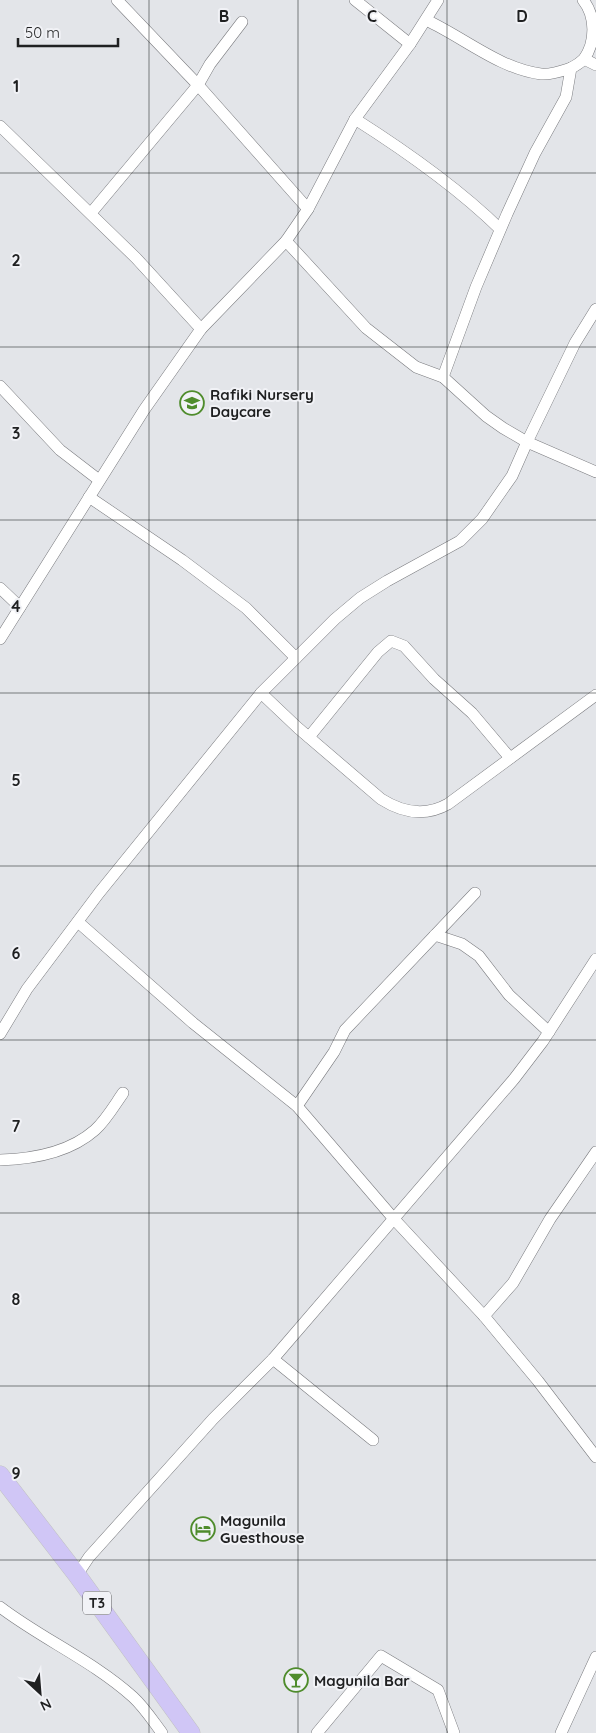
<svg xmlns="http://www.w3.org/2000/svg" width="596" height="1733" viewBox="0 0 596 1733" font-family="Quicksand,sans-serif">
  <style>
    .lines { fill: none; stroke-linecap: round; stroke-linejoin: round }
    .minor-casing { stroke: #7a7b7f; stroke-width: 12 }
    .trunk-casing { stroke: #c0c1c1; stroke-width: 19 }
    .minor { stroke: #fff; stroke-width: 11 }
    .trunk { stroke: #d0c6f6; stroke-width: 18 }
    .grid { fill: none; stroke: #1f2021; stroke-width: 1; stroke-opacity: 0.55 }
    .labels { text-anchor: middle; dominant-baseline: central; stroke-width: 4; stroke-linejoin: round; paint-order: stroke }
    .shield { fill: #f1f2f6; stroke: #5e5f61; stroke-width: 1 }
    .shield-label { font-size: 14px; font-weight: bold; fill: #1f2021 }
    .poi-label { font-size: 15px; font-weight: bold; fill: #1f2021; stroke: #f1f2f6; text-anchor: start }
    .grid-label { font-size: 16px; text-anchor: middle; font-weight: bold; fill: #1f2021; stroke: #f1f2f6; stroke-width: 4; stroke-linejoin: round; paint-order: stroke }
  </style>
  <rect width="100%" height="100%" fill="#e3e5e9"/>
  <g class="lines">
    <g class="minor-casing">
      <g id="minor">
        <path d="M 117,0 L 198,85 L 308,209"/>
        <path d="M 355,0 L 410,44"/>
        <path d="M 426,20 C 463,37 500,69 541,74 C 551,75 562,71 571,68"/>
        <path d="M 584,59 L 596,65"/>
        <path d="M 355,119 C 407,152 457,187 500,229"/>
        <path d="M 0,126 L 136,258 L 201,329"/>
        <path d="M 91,213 L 198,85 L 210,64 L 242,22"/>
        <path d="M 286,241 L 366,328 L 416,367 L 443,377 L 486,416 L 503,428 L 527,442 L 596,472"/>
        <path d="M 443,377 L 476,287 L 507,214 L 535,153 L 566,97 L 571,68 C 575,66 581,62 584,59 C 596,42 596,16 583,0"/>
        <path d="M 0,386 L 60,450 L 99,480"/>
        <path d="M 89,497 L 182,560 L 246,608 L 296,658"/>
        <path d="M 0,588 L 20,607"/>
        <path d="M 0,639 L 144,410 L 201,329 L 286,241 L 308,209 L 355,119 L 410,44 L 438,0"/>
        <path d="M 261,693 L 298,728 L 381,799 C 403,813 425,817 448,804 L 596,695"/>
        <path d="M 309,737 L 378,652 L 391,641 L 404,646 L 434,679 L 472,713 L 510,758"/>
        <path d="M 78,922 L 193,1023 L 297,1106 L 394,1219 L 484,1316 L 538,1381 L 596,1457"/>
        <path d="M 435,935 L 462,944 L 479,956 L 509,995 L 549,1032"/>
        <path d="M 0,1034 L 27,989 L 99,893 L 261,693 L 335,619 L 360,598 L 387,581 L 460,541 L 482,519 L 512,476 L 527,442 L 575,343 L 596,309"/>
        <path d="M 297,1106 L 334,1052 L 345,1030 L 475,893"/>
        <path d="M 0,1160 C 33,1159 69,1153 95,1130 C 106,1120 114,1106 123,1093"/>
        <path d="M 484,1316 L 513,1283 L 550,1219 L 596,1152"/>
        <path d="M 273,1359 L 373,1440"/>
        <path d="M 77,1575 L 89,1557 L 213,1419 L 273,1359 L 514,1079 L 543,1041 L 596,959"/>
        <path d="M 0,1607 C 42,1639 93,1661 133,1697 C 144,1707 153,1721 162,1733"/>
        <path d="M 317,1733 L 381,1656 L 438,1690 L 454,1733"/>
        <path d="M 561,1733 L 596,1657"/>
      </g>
    </g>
    <g class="trunk-casing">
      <path id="trunk" d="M 0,1475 L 77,1575 L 191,1733"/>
    </g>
    <use href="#minor" class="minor"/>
    <use href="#trunk" class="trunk"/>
  </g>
  <path class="grid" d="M 149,0 L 149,1733M 298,0 L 298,1733M 447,0 L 447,1733M 0,173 L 596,173M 0,347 L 596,347M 0,520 L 596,520M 0,693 L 596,693M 0,866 L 596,866M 0,1040 L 596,1040M 0,1213 L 596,1213M 0,1386 L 596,1386M 0,1560 L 596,1560"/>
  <defs>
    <g id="school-ring" transform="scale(1.25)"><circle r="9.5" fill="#f1f2f6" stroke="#4f8c2c" stroke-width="1.5"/><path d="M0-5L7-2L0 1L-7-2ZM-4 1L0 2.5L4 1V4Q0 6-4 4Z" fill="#4f8c2c"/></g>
    <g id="hotel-ring" transform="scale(1.25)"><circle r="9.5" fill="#f1f2f6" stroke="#4f8c2c" stroke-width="1.5"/><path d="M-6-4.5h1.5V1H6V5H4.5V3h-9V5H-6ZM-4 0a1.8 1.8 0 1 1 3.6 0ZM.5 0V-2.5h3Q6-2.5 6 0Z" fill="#4f8c2c"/></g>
    <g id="bar-ring" transform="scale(1.25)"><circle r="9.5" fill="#f1f2f6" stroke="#4f8c2c" stroke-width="1.5"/><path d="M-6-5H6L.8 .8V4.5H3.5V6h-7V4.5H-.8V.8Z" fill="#4f8c2c"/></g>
  </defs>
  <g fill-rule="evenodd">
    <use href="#school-ring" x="192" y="403"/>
    <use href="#hotel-ring" x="203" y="1529"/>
    <use href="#bar-ring" x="296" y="1680"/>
  </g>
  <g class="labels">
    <rect class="shield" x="83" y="1591.5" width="28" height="23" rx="4"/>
    <g class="shield-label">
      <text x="97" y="1603">T3</text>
    </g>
    <g class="poi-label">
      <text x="210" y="394">Rafiki Nursery<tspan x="210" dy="17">Daycare</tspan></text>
      <text x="220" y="1520">Magunila<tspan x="220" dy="17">Guesthouse</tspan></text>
      <text x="314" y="1680">Magunila Bar</text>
    </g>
  </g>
  <g class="grid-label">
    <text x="224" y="22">B</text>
    <text x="372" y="22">C</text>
    <text x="522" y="22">D</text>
    <text x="16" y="92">1</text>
    <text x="16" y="266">2</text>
    <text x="16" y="439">3</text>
    <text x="16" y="612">4</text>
    <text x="16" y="786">5</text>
    <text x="16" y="959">6</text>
    <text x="16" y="1132">7</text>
    <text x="16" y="1305">8</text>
    <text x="16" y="1479">9</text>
  </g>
  <g transform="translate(40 1693) rotate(154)" stroke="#f1f2f6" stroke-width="4" paint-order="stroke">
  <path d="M0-4L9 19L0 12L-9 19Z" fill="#1f2021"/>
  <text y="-8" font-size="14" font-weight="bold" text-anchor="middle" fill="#1f2021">N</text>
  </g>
  <path d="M18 38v8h100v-8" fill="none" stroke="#1f2021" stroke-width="2.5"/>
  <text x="25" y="38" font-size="15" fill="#1f2021" stroke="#f1f2f6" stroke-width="4" paint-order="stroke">50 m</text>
</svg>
